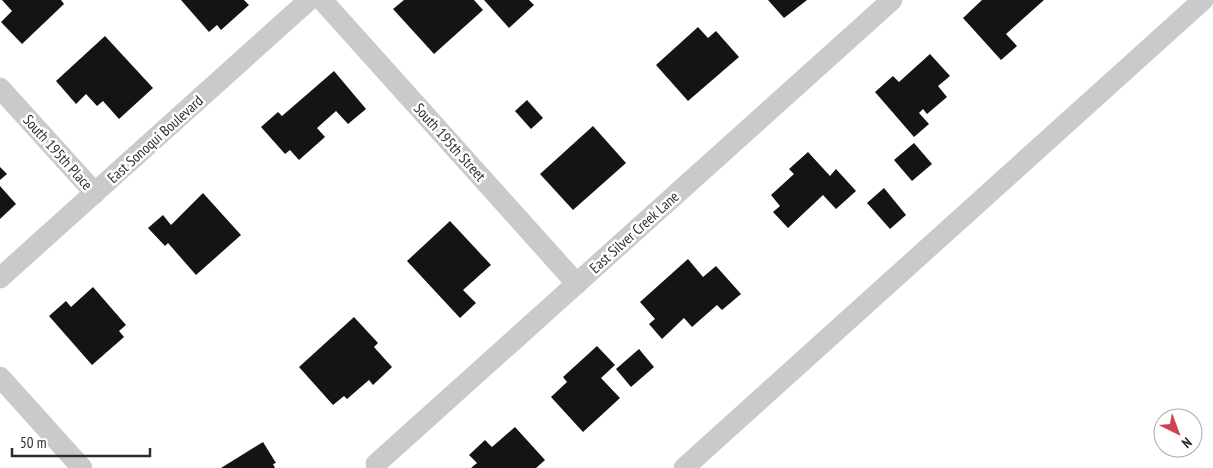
<svg xmlns="http://www.w3.org/2000/svg" width="1213" height="468" viewBox="0 0 1213 468" font-family="'PT Sans Narrow',sans-serif">
  <style>
    .building { fill: #141414 }
    .lines { fill: none; stroke-linecap: round; stroke-linejoin: round }
    .minor { stroke: #cacaca; stroke-width: 21 }
    .labels { text-anchor: middle; dominant-baseline: central; stroke-width: 5; stroke-linejoin: round; paint-order: stroke }
    .street-label { font-size: 15px; fill: #2d2d2d; stroke: #fff }
  </style>
  <rect width="100%" height="100%" fill="#fff"/>
  <g class="building">
    <path d="M 2,0 L 61,0 L 64,4 L 22,44 L 1,22 L 12,11 Z"/>
    <path d="M 181,0 L 244,0 L 249,5 L 221,30 L 217,25 L 209,32 Z"/>
    <path d="M 404,0 L 474,0 L 483,10 L 434,54 L 393,9 Z"/>
    <path d="M 484,0 L 529,0 L 534,5 L 509,28 Z"/>
    <path d="M 768,0 L 807,0 L 784,18 Z"/>
    <path d="M 982,0 L 1044,0 L 1006,34 L 1017,46 L 1001,60 L 963,18 Z"/>
    <path d="M 698,27 L 708,38 L 716,31 L 739,57 L 688,101 L 656,65 Z"/>
    <path d="M 105,36 L 153,88 L 119,119 L 103,101 L 97,106 L 86,94 L 76,104 L 56,81 Z"/>
    <path d="M 930,54 L 950,76 L 938,86 L 947,97 L 927,114 L 923,109 L 919,113 L 929,124 L 914,137 L 875,92 L 893,76 L 899,82 Z"/>
    <path d="M 334,71 L 366,109 L 348,124 L 336,111 L 317,128 L 325,137 L 299,160 L 290,150 L 285,154 L 261,127 L 278,112 L 282,116 Z"/>
    <path d="M 527,100 L 543,118 L 531,129 L 515,111 Z"/>
    <path d="M 593,126 L 626,163 L 573,210 L 540,174 Z"/>
    <path d="M 914,143 L 932,164 L 912,181 L 894,160 Z"/>
    <path d="M 808,152 L 830,176 L 836,169 L 856,191 L 836,209 L 823,195 L 788,228 L 773,212 L 780,206 L 771,195 L 794,174 L 789,169 Z"/>
    <path d="M 0,167 L 7,174 L 0,180 Z"/>
    <path d="M 0,186 L 16,204 L 0,219 Z"/>
    <path d="M 884,188 L 906,215 L 890,229 L 867,203 Z"/>
    <path d="M 203,193 L 241,235 L 196,275 L 168,243 L 165,246 L 148,228 L 163,215 L 171,225 Z"/>
    <path d="M 450,221 L 491,265 L 463,290 L 476,303 L 460,318 L 407,261 Z"/>
    <path d="M 688,259 L 703,277 L 716,266 L 741,294 L 722,310 L 717,305 L 692,327 L 684,318 L 662,339 L 649,324 L 655,319 L 640,302 Z"/>
    <path d="M 93,287 L 126,325 L 119,331 L 124,337 L 92,365 L 49,316 L 66,301 L 71,307 Z"/>
    <path d="M 354,317 L 378,343 L 374,347 L 392,367 L 373,385 L 369,380 L 347,399 L 344,396 L 333,405 L 299,367 Z"/>
    <path d="M 597,346 L 615,365 L 601,378 L 620,398 L 583,432 L 551,397 L 567,382 L 563,377 Z"/>
    <path d="M 639,349 L 654,367 L 631,387 L 616,369 Z"/>
    <path d="M 515,427 L 545,460 L 536,468 L 471,468 L 477,463 L 469,455 L 485,440 L 492,447 Z"/>
    <path d="M 263,442 L 276,463 L 273,464 L 275,468 L 221,468 Z"/>
  </g>
  <g class="lines">
    <g class="minor">
      <path d="M 322,0 L 577,284"/>
      <path d="M 0,88 L 95,193"/>
      <path d="M 0,278 L 309,0"/>
      <path d="M 0,377 L 82,468"/>
      <path d="M 376,464 L 892,0"/>
      <path d="M 684,468 L 1203,0"/>
    </g>
  </g>
  <g class="labels">
    <g class="street-label">
      <text transform="translate(155 139) rotate(-42)">East Sonoqui Boulevard</text>
      <text transform="translate(450 142) rotate(48)">South 195th Street</text>
      <text transform="translate(58 152) rotate(48)">South 195th Place</text>
      <text transform="translate(634 232) rotate(-42)">East Silver Creek Lane</text>
    </g>
  </g>
  <g transform="translate(1178 433) rotate(138)"><circle r="24" fill="#ffffff" stroke="#ababab"/>
  <path d="M0-4L9 19L0 12L-9 19Z" fill="#d0434c"/>
  <text y="-8" font-size="14" font-weight="bold" text-anchor="middle" fill="#2d2d2d">N</text>
  </g>
  <path d="M12 448v8h138v-8" fill="none" stroke="#2d2d2d" stroke-width="2.5"/>
  <text x="20" y="448" font-size="15" fill="#2d2d2d" stroke="#ffffff" stroke-width="4" paint-order="stroke">50 m</text>
</svg>
